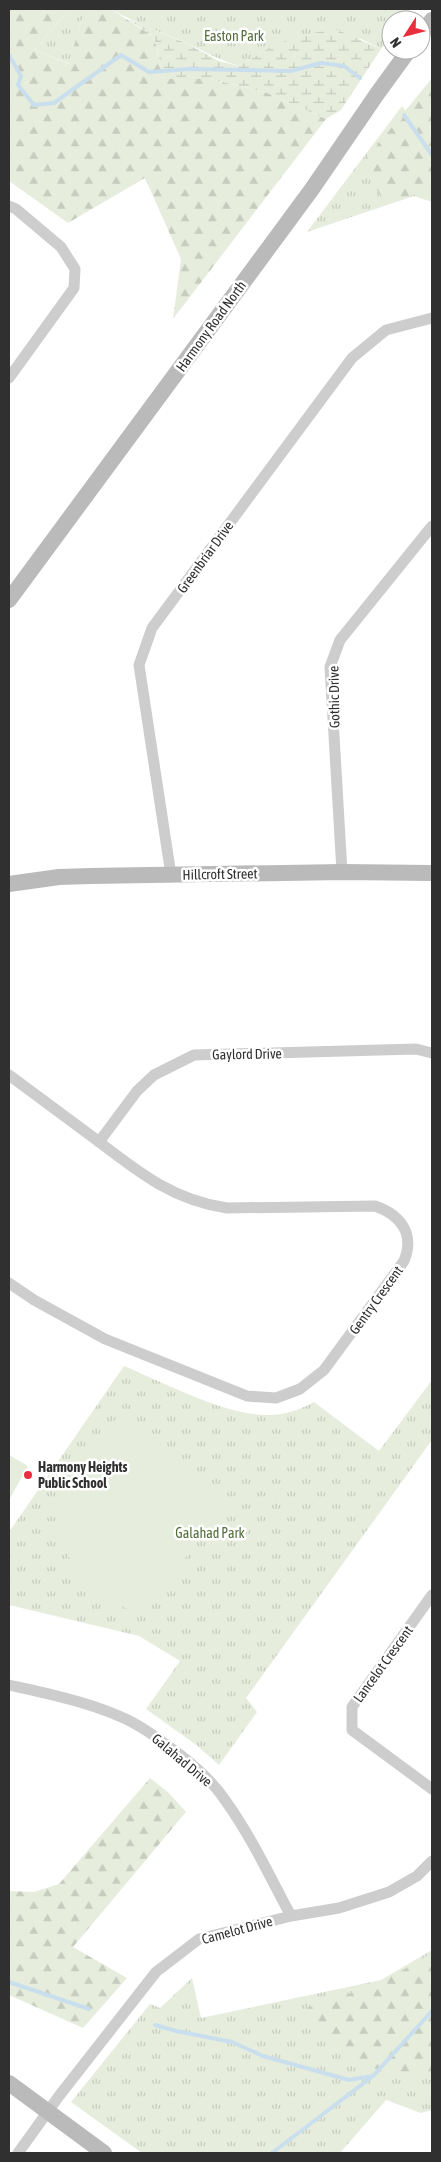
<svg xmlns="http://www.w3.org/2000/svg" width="441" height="2162" viewBox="0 0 441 2162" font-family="'Asap Condensed',sans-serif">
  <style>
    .grass { fill: url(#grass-tufts) }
    .forest { fill: url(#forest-firs) }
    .wetland { fill: url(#wetland-marsh) }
    .pitch { fill: #e6eddd }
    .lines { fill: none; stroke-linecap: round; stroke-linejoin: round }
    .stream { stroke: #c9dfed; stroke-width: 4 }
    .street { stroke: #cdcdcd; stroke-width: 11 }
    .secondary { stroke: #bababa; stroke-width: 16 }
    .poi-dot { fill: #e92f3d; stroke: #fff; stroke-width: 2 }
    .labels { text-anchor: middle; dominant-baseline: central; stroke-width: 5; stroke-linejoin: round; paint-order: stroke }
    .park-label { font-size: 14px; fill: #536d3b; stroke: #fff }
    .street-label { font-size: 14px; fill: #303030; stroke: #fff }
    .poi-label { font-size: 14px; font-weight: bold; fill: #303030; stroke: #fff; text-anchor: start }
  </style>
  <defs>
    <pattern id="grass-tufts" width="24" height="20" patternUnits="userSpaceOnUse" patternTransform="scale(1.25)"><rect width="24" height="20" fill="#e6eddd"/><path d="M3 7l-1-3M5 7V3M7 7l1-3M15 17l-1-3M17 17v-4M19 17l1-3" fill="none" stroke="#c6ccbe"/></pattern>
    <pattern id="forest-firs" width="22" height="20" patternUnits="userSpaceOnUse" patternTransform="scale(1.25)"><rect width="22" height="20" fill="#e6eddd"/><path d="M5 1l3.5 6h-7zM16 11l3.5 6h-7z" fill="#c6ccbe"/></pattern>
    <pattern id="wetland-marsh" width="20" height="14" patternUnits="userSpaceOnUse" patternTransform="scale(1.25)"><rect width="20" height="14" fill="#e6eddd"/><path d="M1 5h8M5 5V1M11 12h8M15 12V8" fill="none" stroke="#c6ccbe"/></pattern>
  </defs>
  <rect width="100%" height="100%" fill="#fff"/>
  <g class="grass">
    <path d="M 69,9 L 95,9 L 81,21 L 70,64 L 35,50 Z"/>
    <path d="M 111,9 L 410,9 L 402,20 L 391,20 L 391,35 L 381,49 L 361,39 L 267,49 L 239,66 C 218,60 202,50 182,41 C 158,31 133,22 111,9 Z"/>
    <path d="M 402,106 L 425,137 L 432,126 L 432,202 L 414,196 L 307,232 Z"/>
    <path d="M 124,1366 C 165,1383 222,1414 266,1415 C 282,1416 299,1410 314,1402 L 379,1451 L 432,1380 L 432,1440 L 246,1698 L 257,1712 L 219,1765 L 195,1744 L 146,1709 L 180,1661 L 139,1636 L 9,1605 L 9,1532 Z"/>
    <path d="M 432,1950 L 432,2110 L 421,2113 L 386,2100 L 340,2153 L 142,2153 L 71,2102 L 150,2004 L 160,2008 L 192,1978 L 201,2018 L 381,1980 Z"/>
  </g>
  <g class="forest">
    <path d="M 9,9 L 69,9 L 35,50 L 69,64 L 81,21 L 95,9 L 111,9 L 154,37 L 164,79 L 210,79 L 265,92 L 326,119 L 173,319 L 181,259 L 145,178 L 68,223 L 9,181 Z"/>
    <path d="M 432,78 L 432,191 L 384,201 L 361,165 Z"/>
    <path d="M 150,1778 L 169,1793 L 186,1812 L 73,1947 L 127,1978 L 83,2028 L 9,1995 L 9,1891 L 34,1892 L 59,1884 Z"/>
    <path d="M 432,1952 L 432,2073 L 390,2074 L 350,2060 L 307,2008 C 350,1995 395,1978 432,1952 Z"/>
  </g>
  <path class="wetland" d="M 128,19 L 186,43 L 219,61 L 239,66 L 267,49 L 297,36 L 335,29 L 381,49 L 341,110 L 326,119 L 265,92 L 210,79 L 164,79 L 154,37 Z"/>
  <g class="pitch">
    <path d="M 118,1417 L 224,1498 L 224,1504 L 143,1617 C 124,1607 103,1597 88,1582 C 62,1557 48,1514 63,1480 C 74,1455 98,1436 118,1417 Z"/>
    <path d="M 9,1455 L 28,1466 L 9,1500 Z"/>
  </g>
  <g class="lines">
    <g class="stream">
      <path d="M 9,55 L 21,76 L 18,85 L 34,105 L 54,103 L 121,55 L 149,72 L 189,69 L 291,71 L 321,63 L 344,66 L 360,78"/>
      <path d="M 404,115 L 432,155"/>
      <path d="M 9,1982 L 89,2009"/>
      <path d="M 155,2025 L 176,2031 L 232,2042 L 263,2056 L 349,2080 L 373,2076"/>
      <path d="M 272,2153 L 373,2076 L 432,2011"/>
    </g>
    <g class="street">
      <path d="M 9,206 L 16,209 L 61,247 L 75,269 L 74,288 L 9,378"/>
      <path d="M 342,872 L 330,667 L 340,640 L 432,526"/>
      <path d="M 171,875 L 139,665 L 152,628 L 352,358 L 386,330 L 432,318"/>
      <path d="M 9,1075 C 37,1096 66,1117 94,1138 C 137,1171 172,1200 227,1208 L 375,1206 C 401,1215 415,1234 404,1261 L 324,1370 L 300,1389 L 276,1398 L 247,1396 L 105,1339 L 34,1300 L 9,1283"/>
      <path d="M 99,1142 L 137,1091 L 154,1075 L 194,1055 L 416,1049 L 432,1053"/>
      <path d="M 432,1595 L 352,1707 L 352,1730 L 432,1789"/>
      <path d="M 9,1685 C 45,1693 84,1701 119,1716 C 141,1725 160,1740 179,1754 C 196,1767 213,1782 225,1800 C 251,1836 270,1877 291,1916"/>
      <path d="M 18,2153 L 59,2096 L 156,1972 L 199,1939 L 291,1916 L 339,1908 L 389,1892 L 417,1876 L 432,1861"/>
    </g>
    <g class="secondary">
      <path d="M 421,35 L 432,20"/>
      <path d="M 9,600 L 312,189 L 377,94 L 409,50"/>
      <path d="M 9,884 L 59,877 L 90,876 L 342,872 L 432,873"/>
      <path d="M 9,2083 L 104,2153"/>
    </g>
  </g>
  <circle class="poi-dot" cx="28" cy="1475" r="5"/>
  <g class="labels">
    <g class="park-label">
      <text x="234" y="36">Easton Park</text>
      <text x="210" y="1533">Galahad Park</text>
    </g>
    <g class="street-label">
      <text transform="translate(211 326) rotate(-54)">Harmony Road North</text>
      <text transform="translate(205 557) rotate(-54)">Greenbriar Drive</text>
      <text transform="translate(334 697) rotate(-91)">Gothic Drive</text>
      <text transform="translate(220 874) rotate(-1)">Hillcroft Street</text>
      <text transform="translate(247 1054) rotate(-1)">Gaylord Drive</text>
      <text transform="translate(376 1300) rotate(-54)">Gentry Crescent</text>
      <text transform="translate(383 1664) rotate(-54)">Lancelot Crescent</text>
      <text transform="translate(182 1760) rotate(40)">Galahad Drive</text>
      <text transform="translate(237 1930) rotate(-15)">Camelot Drive</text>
    </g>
    <g class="poi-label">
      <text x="38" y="1467">Harmony Heights<tspan x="38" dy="16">Public School</tspan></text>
    </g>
  </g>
  <rect width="441" height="2162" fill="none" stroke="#303030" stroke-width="20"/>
  <g transform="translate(406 35) rotate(234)"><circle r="24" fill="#ffffff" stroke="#acacac"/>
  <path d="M0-4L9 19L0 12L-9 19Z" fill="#e92f3d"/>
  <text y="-8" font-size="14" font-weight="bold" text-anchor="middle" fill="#303030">N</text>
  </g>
</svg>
